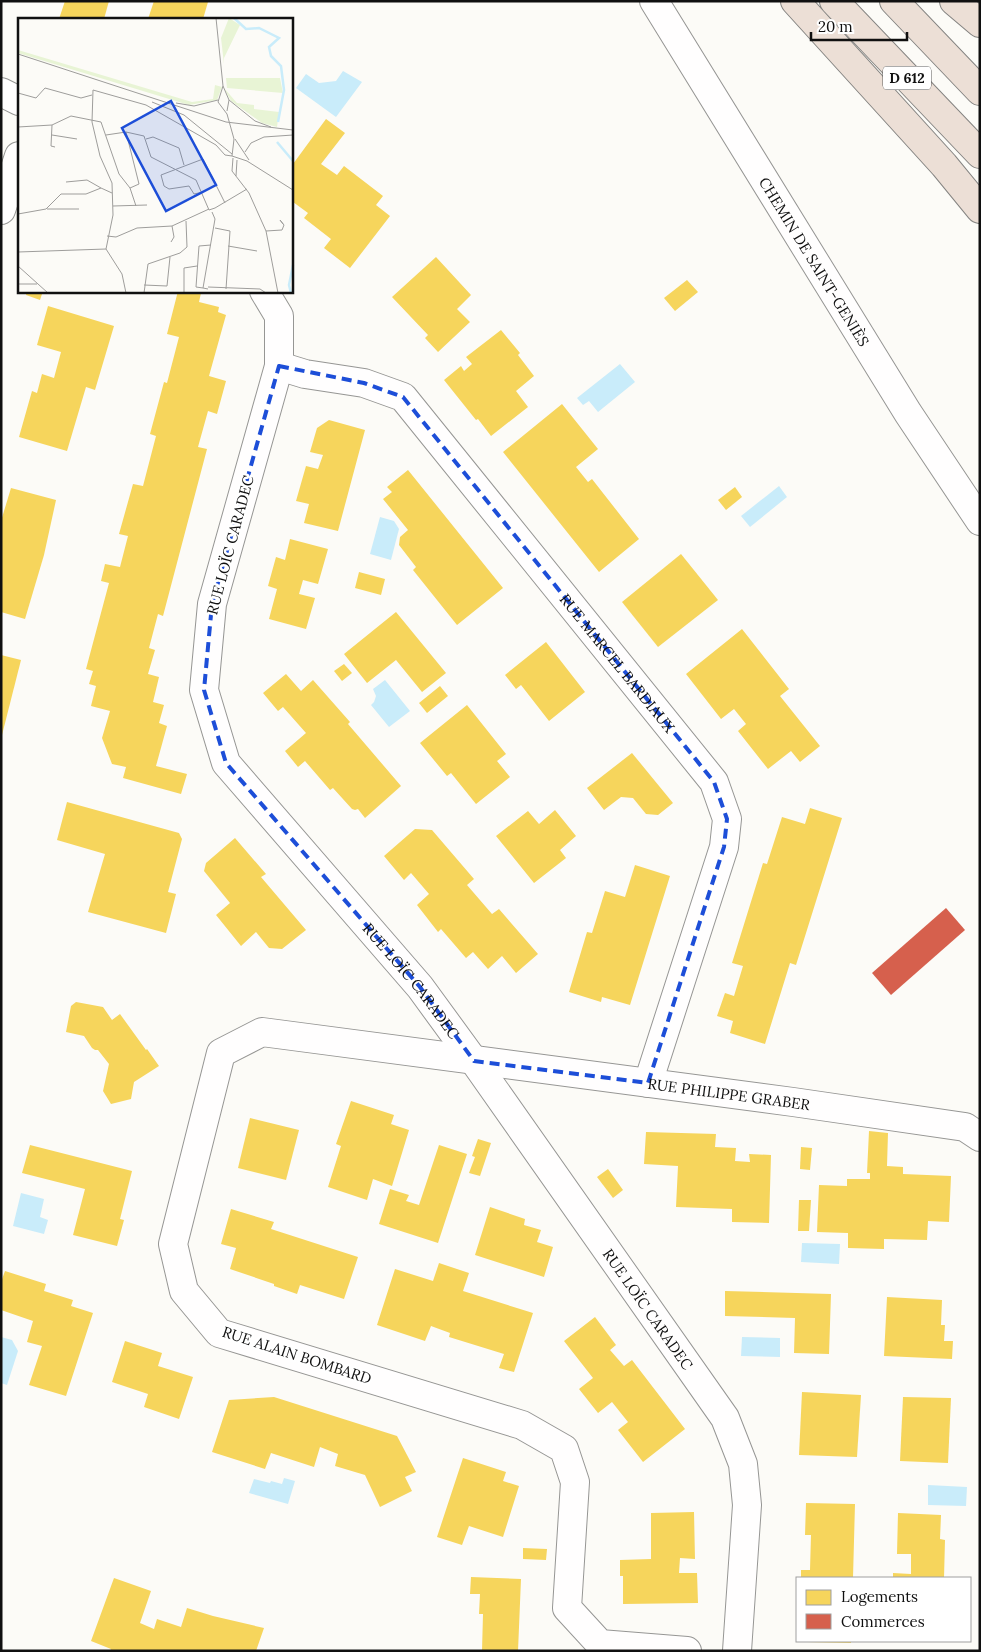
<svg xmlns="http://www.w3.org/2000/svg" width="981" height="1652" viewBox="0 0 981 1652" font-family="Lora,serif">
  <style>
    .water { fill: #c9ecfa }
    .homes { fill: #f6d55c }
    .shops { fill: #d6604d }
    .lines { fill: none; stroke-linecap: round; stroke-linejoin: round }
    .street-casing { stroke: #969694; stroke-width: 30 }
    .highway-casing { stroke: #848381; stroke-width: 30 }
    .street { stroke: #fffefe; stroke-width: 28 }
    .highway { stroke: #ecdfd6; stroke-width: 28 }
    .marked { fill: none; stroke: #1d4ed8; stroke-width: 4; stroke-dasharray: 10 6; stroke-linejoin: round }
    .labels { text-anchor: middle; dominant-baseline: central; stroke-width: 5; stroke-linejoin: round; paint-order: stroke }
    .shield { fill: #fff; stroke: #585858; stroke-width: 1 }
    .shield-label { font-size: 14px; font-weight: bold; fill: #101010 }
    .street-label { font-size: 15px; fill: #101010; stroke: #fff }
    .inset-river { fill: none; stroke: #c9ecfa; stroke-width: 2.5 }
    .inset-road { fill: none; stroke: #9e9d9b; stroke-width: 1 }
    .view { fill: #1d4ed8; fill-opacity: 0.15; stroke: #1d4ed8; stroke-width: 2.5 }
    .inset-edge { fill: none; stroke: #101010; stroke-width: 2.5 }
  </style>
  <rect width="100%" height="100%" fill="#fcfbf7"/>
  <g class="water">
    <path d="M 343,71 L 362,82 L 336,117 L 296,88 L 306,74 L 319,83 L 336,81 Z"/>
    <path d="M 620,364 L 635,382 L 598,412 L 589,401 L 583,405 L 577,398 Z"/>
    <path d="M 779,486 L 787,497 L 750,527 L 741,516 Z"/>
    <path d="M 380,517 L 394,521 L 399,529 L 391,560 L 370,554 Z"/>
    <path d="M 385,680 L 410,711 L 389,727 L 371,705 L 374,702 L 376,696 L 373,689 Z"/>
    <path d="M 21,1193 L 44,1199 L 40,1217 L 48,1220 L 44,1234 L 13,1226 Z"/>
    <path d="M 802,1243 L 840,1244 L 839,1264 L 801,1262 Z"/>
    <path d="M 1,1337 L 12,1340 L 18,1351 L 7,1385 L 1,1383 Z"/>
    <path d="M 742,1337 L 780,1338 L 780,1357 L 741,1356 Z"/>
    <path d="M 284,1478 L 295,1481 L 288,1504 L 249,1493 L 254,1479 L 270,1483 L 271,1481 L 282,1484 Z"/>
    <path d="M 928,1485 L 967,1487 L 966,1506 L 928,1505 Z"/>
  </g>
  <g class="homes">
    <path d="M 65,1 L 109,1 L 104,19 L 59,19 Z"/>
    <path d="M 154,1 L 204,1 L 208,2 L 203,19 L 148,19 Z"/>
    <path d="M 326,119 L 345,133 L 321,164 L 337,175 L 344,166 L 383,196 L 376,205 L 390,216 L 350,268 L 324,248 L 331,239 L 304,218 L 308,213 L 293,202 L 291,204 L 291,162 L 293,164 Z"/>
    <path d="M 436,257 L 471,295 L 457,309 L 470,322 L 438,352 L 425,338 L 428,335 L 392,297 Z"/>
    <path d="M 687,280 L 698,292 L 675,311 L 664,298 Z"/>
    <path d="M 27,291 L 43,291 L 40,300 L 26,295 Z"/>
    <path d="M 178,291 L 201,293 L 199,302 L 219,307 L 218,312 L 226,315 L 209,376 L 226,381 L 217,414 L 208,411 L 198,447 L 207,449 L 163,616 L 158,614 L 149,648 L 155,650 L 148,674 L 159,677 L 153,702 L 164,705 L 159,723 L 167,726 L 156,766 L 187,774 L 181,794 L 123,778 L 126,767 L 112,764 L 102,738 L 110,711 L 91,706 L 96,686 L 89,684 L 93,671 L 86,669 L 109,583 L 101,581 L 105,564 L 120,567 L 128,536 L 119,534 L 133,484 L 143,486 L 156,436 L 150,434 L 164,382 L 167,383 L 179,337 L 167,334 Z"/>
    <path d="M 48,306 L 114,326 L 95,390 L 86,387 L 67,451 L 19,437 L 32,391 L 37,393 L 42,374 L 54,378 L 61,352 L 37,345 Z"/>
    <path d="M 501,330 L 520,353 L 518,355 L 534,376 L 516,391 L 528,407 L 491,436 L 478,419 L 476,420 L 444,380 L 461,366 L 464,371 L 472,364 L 466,357 Z"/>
    <path d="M 562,404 L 598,449 L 576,467 L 588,482 L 592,479 L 639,539 L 599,572 L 503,452 Z"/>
    <path d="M 329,420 L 365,430 L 338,531 L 304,523 L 309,504 L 296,501 L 306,466 L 318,469 L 323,455 L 310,452 L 317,428 Z"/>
    <path d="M 408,470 L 503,588 L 457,625 L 413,570 L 416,567 L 399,545 L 400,537 L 408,530 L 383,499 L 392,492 L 387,487 Z"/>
    <path d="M 735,487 L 742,497 L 726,510 L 718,500 Z"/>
    <path d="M 11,488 L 56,500 L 44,555 L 25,619 L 1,612 L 1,521 Z"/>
    <path d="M 290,539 L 328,549 L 318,584 L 303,580 L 299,594 L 315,598 L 306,629 L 269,619 L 277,589 L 268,586 L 276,557 L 285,560 Z"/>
    <path d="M 681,554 L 718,600 L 658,647 L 622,602 Z"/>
    <path d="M 359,572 L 385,579 L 381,595 L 355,588 Z"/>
    <path d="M 396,612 L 446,673 L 422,692 L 396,660 L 367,683 L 344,654 Z"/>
    <path d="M 742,629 L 789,689 L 780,696 L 820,746 L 800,762 L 791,751 L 768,769 L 738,731 L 746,724 L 734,709 L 721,719 L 686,674 Z"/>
    <path d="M 546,642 L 585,692 L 549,721 L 521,685 L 516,689 L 505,675 Z"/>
    <path d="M 1,655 L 21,660 L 2,735 L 1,735 Z"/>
    <path d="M 344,664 L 352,673 L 342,681 L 334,671 Z"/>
    <path d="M 286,674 L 301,691 L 313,680 L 350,722 L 348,724 L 401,786 L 365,818 L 358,809 L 355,810 L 352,809 L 333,788 L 330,790 L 305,761 L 298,767 L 285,751 L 306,733 L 283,707 L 278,711 L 263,693 Z"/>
    <path d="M 440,686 L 448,696 L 427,713 L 419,703 Z"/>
    <path d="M 467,705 L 506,754 L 497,761 L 510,777 L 476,804 L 451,773 L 447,776 L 420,743 Z"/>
    <path d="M 632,753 L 673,803 L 658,815 L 646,814 L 633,798 L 621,797 L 604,810 L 587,788 Z"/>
    <path d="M 67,802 L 179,833 L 182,839 L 168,892 L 176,894 L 166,933 L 88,912 L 105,854 L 57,840 Z"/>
    <path d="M 810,808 L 842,818 L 796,965 L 790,963 L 765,1044 L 730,1033 L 733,1021 L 717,1016 L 725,993 L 734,996 L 743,966 L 732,963 L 763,863 L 767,864 L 782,817 L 805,824 Z"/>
    <path d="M 555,810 L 576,836 L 560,850 L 566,858 L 534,883 L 496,836 L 528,811 L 539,824 Z"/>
    <path d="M 415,829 L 432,830 L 474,879 L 467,885 L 492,914 L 499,909 L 538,954 L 516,973 L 502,956 L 488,969 L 473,952 L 466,958 L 441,929 L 438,932 L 417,905 L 429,894 L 411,873 L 404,880 L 384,856 Z"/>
    <path d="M 235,838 L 266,874 L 261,877 L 306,930 L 282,949 L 269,948 L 256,932 L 241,946 L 216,915 L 230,903 L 204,871 L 206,863 Z"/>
    <path d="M 635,865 L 670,876 L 630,1005 L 602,997 L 601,1002 L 569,992 L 587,932 L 592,933 L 605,891 L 625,897 Z"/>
    <path d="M 76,1002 L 103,1007 L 112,1020 L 120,1014 L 146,1050 L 147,1049 L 159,1066 L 134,1082 L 131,1099 L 111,1104 L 103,1091 L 109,1064 L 98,1050 L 95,1050 L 92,1048 L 84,1036 L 66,1032 L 71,1006 Z"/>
    <path d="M 351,1101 L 394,1115 L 391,1124 L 409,1130 L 392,1186 L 373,1179 L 367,1200 L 328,1187 L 341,1146 L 336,1144 Z"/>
    <path d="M 250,1118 L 299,1130 L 286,1180 L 238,1168 Z"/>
    <path d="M 869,1131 L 888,1133 L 887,1166 L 903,1167 L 903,1174 L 951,1176 L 949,1222 L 928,1221 L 927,1240 L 884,1239 L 884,1249 L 848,1248 L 848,1233 L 817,1232 L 819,1185 L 847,1186 L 847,1179 L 870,1179 L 870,1173 L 867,1173 Z"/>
    <path d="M 646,1132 L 716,1134 L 715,1147 L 736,1148 L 735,1161 L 750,1162 L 749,1154 L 771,1155 L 769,1223 L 732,1222 L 732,1209 L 676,1207 L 678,1166 L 644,1164 Z"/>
    <path d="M 478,1139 L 491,1143 L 480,1176 L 469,1173 L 475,1157 L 472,1156 Z"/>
    <path d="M 30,1145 L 132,1171 L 120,1219 L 124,1220 L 117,1246 L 73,1235 L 85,1189 L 22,1173 Z"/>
    <path d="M 439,1145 L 467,1154 L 438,1243 L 379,1224 L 390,1189 L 409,1195 L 406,1201 L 419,1205 Z"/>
    <path d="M 801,1147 L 812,1148 L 810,1170 L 800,1169 Z"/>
    <path d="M 608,1169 L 623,1190 L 613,1198 L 597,1177 Z"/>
    <path d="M 799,1200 L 811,1200 L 809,1231 L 798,1231 Z"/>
    <path d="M 490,1207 L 525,1219 L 524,1225 L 541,1230 L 537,1242 L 553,1247 L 544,1277 L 475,1255 Z"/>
    <path d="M 231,1209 L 274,1222 L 271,1229 L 358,1257 L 344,1299 L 300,1285 L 297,1294 L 274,1286 L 274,1284 L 230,1269 L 236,1248 L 221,1244 Z"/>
    <path d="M 439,1263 L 469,1273 L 463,1291 L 533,1313 L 514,1372 L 499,1368 L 504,1354 L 449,1337 L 450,1333 L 431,1326 L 425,1341 L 377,1325 L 395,1269 L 433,1281 Z"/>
    <path d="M 5,1271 L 46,1284 L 44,1291 L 73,1300 L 71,1306 L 93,1313 L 66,1396 L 29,1385 L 42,1346 L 27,1342 L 33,1321 L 1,1310 L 1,1282 Z"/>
    <path d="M 725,1291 L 831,1294 L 829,1354 L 794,1353 L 795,1318 L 725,1316 Z"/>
    <path d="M 887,1297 L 942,1300 L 941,1325 L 945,1325 L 944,1341 L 953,1341 L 952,1359 L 884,1356 Z"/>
    <path d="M 595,1317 L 616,1345 L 610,1350 L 624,1366 L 632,1360 L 685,1429 L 643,1462 L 618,1430 L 628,1422 L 612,1402 L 598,1413 L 579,1389 L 593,1378 L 564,1341 Z"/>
    <path d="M 125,1341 L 162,1353 L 158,1366 L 193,1377 L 179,1419 L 144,1407 L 148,1394 L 112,1382 Z"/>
    <path d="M 802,1392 L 861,1395 L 857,1457 L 799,1455 Z"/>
    <path d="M 274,1397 L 397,1436 L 416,1472 L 405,1477 L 412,1491 L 380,1507 L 365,1475 L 335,1466 L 338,1454 L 320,1447 L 314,1467 L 271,1453 L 265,1469 L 212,1452 L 229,1400 Z"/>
    <path d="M 903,1397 L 951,1398 L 948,1463 L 900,1461 Z"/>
    <path d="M 463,1458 L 506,1472 L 503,1481 L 519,1486 L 503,1537 L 469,1526 L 462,1545 L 437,1537 Z"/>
    <path d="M 806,1503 L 855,1504 L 853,1578 L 801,1578 L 801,1570 L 810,1570 L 811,1535 L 805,1535 Z"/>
    <path d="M 694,1512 L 695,1559 L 680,1558 L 679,1573 L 697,1573 L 698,1603 L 623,1604 L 623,1576 L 620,1576 L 620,1560 L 651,1559 L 651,1513 Z"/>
    <path d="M 898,1513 L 941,1515 L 940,1539 L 945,1540 L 944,1578 L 893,1578 L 893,1573 L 911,1574 L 911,1554 L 897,1554 Z"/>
    <path d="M 523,1548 L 547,1549 L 546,1560 L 523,1559 Z"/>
    <path d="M 471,1577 L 521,1579 L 518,1651 L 482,1651 L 483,1614 L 479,1614 L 480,1594 L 470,1594 Z"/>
    <path d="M 114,1578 L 151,1591 L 140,1623 L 154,1629 L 157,1619 L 181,1627 L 187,1608 L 213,1616 L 264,1628 L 256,1651 L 110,1651 L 111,1649 L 91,1641 Z"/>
    <path d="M 807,1641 L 851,1641 L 851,1643 L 807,1642 Z"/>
  </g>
  <path class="shops" d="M 946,908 L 965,930 L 891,995 L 872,973 Z"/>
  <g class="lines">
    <g class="street-casing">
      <g id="street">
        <path id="s1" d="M 654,1 L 908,413 L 980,521"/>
        <path d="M 1,92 L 19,101"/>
        <path d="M 1,210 L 19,156"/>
        <path id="s2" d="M 264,291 L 279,316 L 279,366 L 212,604 L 204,690 L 226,763 L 420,987 L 474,1061 L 725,1418 L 743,1464 L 747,1505 L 737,1651"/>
        <path id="s3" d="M 279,366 L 305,374 L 364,383 L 403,397 L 714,782 L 727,819 L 724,847 L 648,1083"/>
        <path id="s4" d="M 687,1651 L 600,1644 L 567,1608 L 575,1482 L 564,1449 L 522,1425 L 219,1333 L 184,1291 L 173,1244 L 221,1053 L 262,1032 L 793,1102 L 965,1127 L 980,1137"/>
      </g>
    </g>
    <g class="highway-casing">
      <g id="highway">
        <path d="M 795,1 L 944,165 L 980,209"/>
        <path d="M 834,1 L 980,154"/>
        <path d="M 894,1 L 980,91"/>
        <path d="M 954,1 L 980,23"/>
      </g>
    </g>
    <use href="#street" class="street"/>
    <use href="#highway" class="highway"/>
  </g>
  <path class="marked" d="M 279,366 L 364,383 L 403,397 L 714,782 L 727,819 L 724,847 L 648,1083 L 474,1061 L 420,987 L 226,763 L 204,690 L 212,604 Z"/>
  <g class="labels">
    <rect class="shield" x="883" y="66.5" width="48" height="23" rx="4"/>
    <g class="shield-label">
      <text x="907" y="78">D 612</text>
    </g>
    <g class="street-label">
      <text stroke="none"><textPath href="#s1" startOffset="306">CHEMIN DE SAINT-GENIÈS</textPath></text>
      <text transform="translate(230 545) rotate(-75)">RUE LOÏC CARADEC</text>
      <text stroke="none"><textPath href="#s3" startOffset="470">RUE MARCEL BARDIAUX</textPath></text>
      <text stroke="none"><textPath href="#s2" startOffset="775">RUE LOÏC CARADEC</textPath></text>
      <text stroke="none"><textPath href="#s4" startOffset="1479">RUE PHILIPPE GRABER</textPath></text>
      <text stroke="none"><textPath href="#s2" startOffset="1180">RUE LOÏC CARADEC</textPath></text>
      <text transform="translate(297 1355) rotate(18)">RUE ALAIN BOMBARD</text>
    </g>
  </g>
  <g transform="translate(18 18)">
    <rect width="275" height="275" fill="#fcfbf7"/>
    <path d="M 211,0 L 222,7 L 206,40 L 206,46 L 203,20 ZM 0,32 L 174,84 L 195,81 L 197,67 L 204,69 L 199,82 L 171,87 L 0,35 ZM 208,60 L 262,60 L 265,75 L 209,70 ZM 206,70 L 219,85 L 236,87 L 236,91 L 261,94 L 259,109 L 244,105 L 213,83 Z" fill="#e8f4d5"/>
    <path class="inset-river" d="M 216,0 L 228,11 L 241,10 L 261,20 L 251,29 L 253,38 L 263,48 L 266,72 L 260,104M 259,124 L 275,143M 273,275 L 271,267 L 275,247"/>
    <path class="inset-road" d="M 198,0 L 205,68 L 211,82 L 209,93M 0,36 L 208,104 L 275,112M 205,68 L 200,84 L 209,96 L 216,121 L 214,138 L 229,143 L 275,172M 0,75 L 18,80 L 27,70 L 63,80 L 74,77M 211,82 L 237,103 L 253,109M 134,84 L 166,97 L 214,136M 158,85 L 176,88 L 200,82M 34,107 L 33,128 L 37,129M 0,109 L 34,107 L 53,98 L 83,104 L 101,156 L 112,170 L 118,188M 108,114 L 121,166 L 112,170M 34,117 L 59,121M 88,117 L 108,114 L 126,118 L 133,139 L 178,162 L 191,192 L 197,190M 128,121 L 135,119 L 161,130 L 166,147M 217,121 L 231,142M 227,134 L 233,125 L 246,119 L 275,117M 215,140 L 214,153 L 231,175 L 248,213 L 260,275M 218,158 L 219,142M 48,164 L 69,162 L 83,170M 185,174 L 176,176 L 171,168 L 151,171 L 146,168 L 143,157 L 185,141 L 207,185M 95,188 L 129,187M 197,190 L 229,171M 29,191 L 61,191M 0,196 L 28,191 L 43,176 L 68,176 L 83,170 L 94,175M 197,210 L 212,213 L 208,271M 248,213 L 264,212 L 266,207 L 262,202 L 265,206M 89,218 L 98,219 L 119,210 L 154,208 L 191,191M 153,224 L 156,219 L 154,208M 210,228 L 239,233M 0,234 L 88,231M 0,248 L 30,275M 0,266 L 19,266M 126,267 L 149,268 L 152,239M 190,269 L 242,271 L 248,275M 185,270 L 178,269 L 181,228 L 193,227M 190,271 L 185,270 L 197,201 L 194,194M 108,275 L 104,256 L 88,231 L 95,197 L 94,165 L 82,138 L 74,104 L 75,72 L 128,87 L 198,127 L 207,137 L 214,138M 126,275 L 130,246 L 162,235 L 169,229 L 168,203M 166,275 L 166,250 L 179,248"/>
    <path class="view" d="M 153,83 L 198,167 L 148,193 L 104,110 Z"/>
    <rect width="275" height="275" class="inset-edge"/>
  </g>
  <rect width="981" height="1652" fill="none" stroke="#101010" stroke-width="5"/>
  <rect x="796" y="1577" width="175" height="65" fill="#ffffff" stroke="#9f9f9f"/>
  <rect x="806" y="1590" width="25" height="15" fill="#f6d55c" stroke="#9f9f9f"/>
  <text x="841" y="1602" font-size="15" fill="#101010">Logements</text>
  <rect x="806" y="1614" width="25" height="15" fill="#d6604d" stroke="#9f9f9f"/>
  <text x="841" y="1627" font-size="15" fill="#101010">Commerces</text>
  <path d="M811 32v8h96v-8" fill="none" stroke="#101010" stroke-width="2.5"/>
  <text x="818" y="32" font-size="15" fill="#101010" stroke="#ffffff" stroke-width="4" paint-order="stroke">20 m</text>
</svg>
